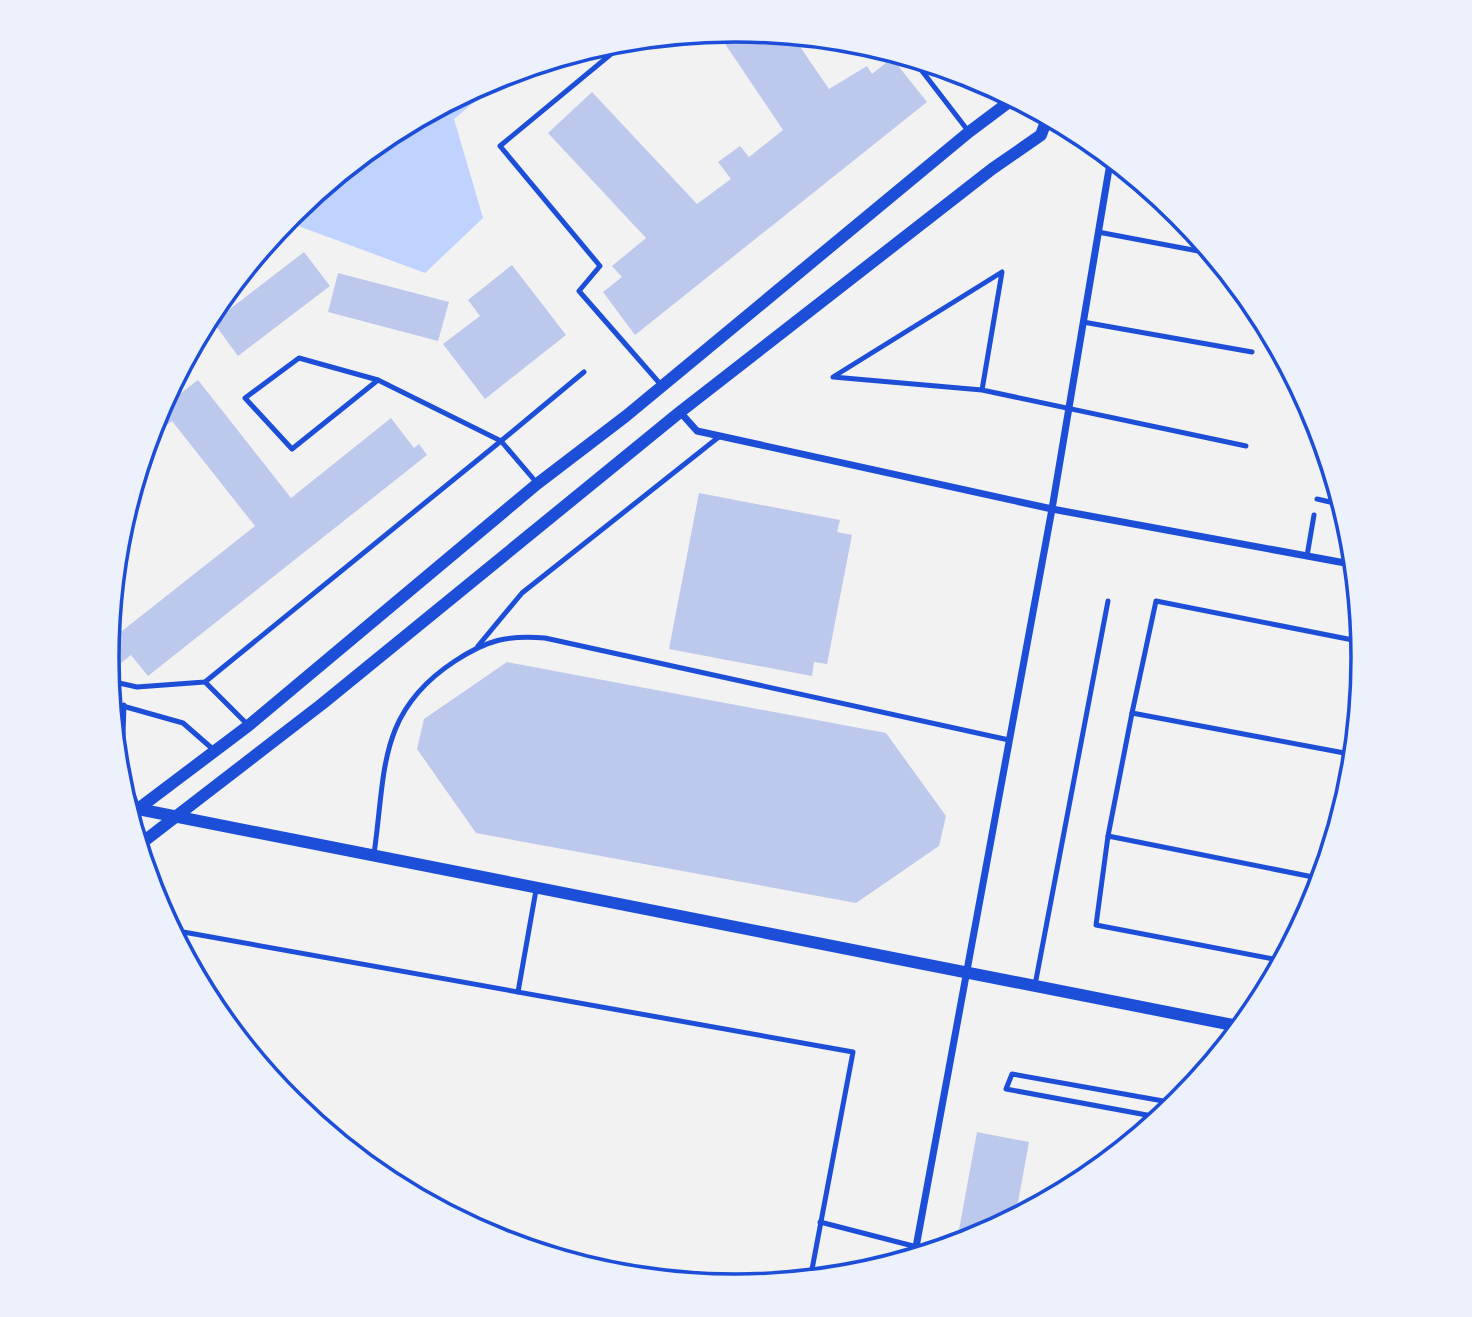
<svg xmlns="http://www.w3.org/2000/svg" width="1472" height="1317" viewBox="0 0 1472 1317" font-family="Lato,sans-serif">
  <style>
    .water { fill: #bfd3fe }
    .building { fill: #bdc9ec }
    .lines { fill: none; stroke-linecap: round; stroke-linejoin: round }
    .service { stroke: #1d4ed8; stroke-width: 5 }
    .minor { stroke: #1d4ed8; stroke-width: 7 }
    .tertiary { stroke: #1d4ed8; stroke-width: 12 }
    .rim { fill: none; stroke: #1d4ed8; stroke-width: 3.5 }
  </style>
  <rect width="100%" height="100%" fill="#f2f2f2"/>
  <path class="water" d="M 508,74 L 454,119 L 483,218 L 425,273 L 293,224 L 266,244 L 292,214 L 387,135 Z"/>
  <g class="building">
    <path d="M 736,30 L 792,35 L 829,89 L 867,66 L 872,74 L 892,58 L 927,102 L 635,335 L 603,292 L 622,277 L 612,266 L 646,238 L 548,133 L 592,92 L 697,204 L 731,179 L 718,162 L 740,146 L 749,157 L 783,130 L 717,32 Z"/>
    <path d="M 304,252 L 330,286 L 238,356 L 213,322 Z"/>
    <path d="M 512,265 L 566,335 L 485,399 L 443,344 L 480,316 L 468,300 Z"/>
    <path d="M 338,273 L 449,302 L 438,341 L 328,312 Z"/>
    <path d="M 198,380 L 291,498 L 391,418 L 414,448 L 419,444 L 427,455 L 148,676 L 131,655 L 111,671 L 107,658 L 111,618 L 122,631 L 255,526 L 172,421 L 148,440 L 155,418 L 171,389 L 177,396 Z"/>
    <path d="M 699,493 L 840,520 L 837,532 L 852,535 L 827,664 L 814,662 L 812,676 L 669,649 Z"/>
    <path d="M 507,662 L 886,733 L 946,816 L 939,846 L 856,903 L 476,833 L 417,749 L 424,719 Z"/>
    <path d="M 977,1132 L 1029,1142 L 1015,1219 L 976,1240 L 956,1246 Z"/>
  </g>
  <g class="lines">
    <g class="service">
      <path d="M 628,40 L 500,146 L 600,266 L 579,291 L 662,386"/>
      <path d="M 912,58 L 969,132"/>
      <path d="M 999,90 L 1008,101"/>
      <path d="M 1098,232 L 1214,254"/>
      <path d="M 1083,322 L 1252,352"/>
      <path d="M 378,380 L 292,449 L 245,398 L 299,358 L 378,380 L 501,441 L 584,372"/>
      <path d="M 982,390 L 833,377 L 1002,272 L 982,390 L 1246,446"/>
      <path d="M 1317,499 L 1343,505"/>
      <path d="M 1307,556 L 1314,515"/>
      <path d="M 478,646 L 522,593 L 720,436"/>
      <path d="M 110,681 L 137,687 L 205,682 L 501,441 L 536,482"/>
      <path d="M 205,682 L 247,724"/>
      <path d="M 112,703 L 183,723 L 215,751"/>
      <path d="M 124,705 L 122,764 L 138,808"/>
      <path d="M 1132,713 L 1156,601 L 1363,642"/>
      <path d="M 1108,836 L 1132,713 L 1355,755"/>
      <path d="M 374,854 C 386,771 377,712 455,661 C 487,640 507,635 545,638 L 1009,740"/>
      <path d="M 172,930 L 853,1052 L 810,1280"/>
      <path d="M 1284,961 L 1096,925 L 1108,836 L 1323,879"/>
      <path d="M 1035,985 L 1108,601"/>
      <path d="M 518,992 L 536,890"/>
      <path d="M 1163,1118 L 1006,1089 L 1012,1074 L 1180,1104"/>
      <path d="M 820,1222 L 917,1247"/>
    </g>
    <g class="minor">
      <path d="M 680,412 L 697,431 L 720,436 L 1052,509 L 1356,565"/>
      <path d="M 914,1258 L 1052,509 L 1111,157"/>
    </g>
    <g class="tertiary">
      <path d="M 138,809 L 1243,1027"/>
      <path d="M 130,815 L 248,726 L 537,484 L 626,416 L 969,132 L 1009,102 L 1018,100"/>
      <path d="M 139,845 L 322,704 L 680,412 L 992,169 L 1041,135 L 1048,116"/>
    </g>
  </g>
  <path d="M0 0H1472V1317H0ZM119 658a616 616 0 1 1 1232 0a616 616 0 1 1-1232 0Z" fill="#edf1fc" fill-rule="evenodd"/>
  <path class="rim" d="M119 658a616 616 0 1 1 1232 0a616 616 0 1 1-1232 0Z"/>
</svg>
